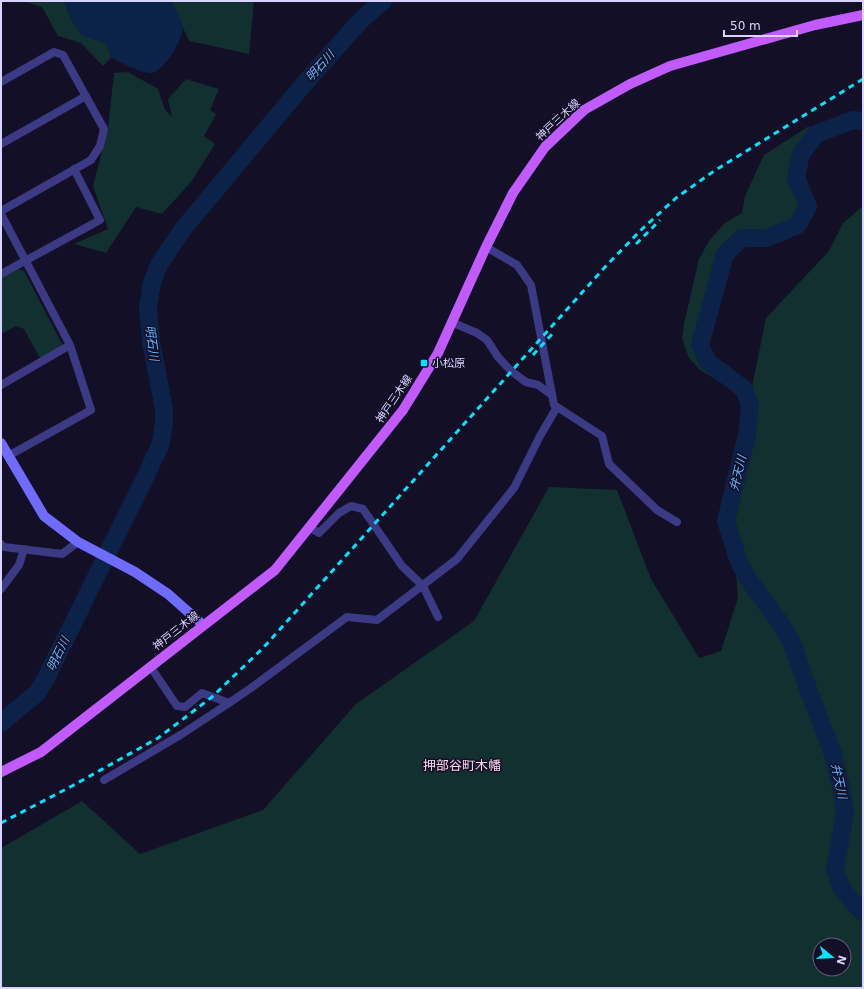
<svg xmlns="http://www.w3.org/2000/svg" width="864" height="989" viewBox="0 0 864 989" font-family="'DejaVu Sans','Noto Sans JP',sans-serif">
  <style>
    .green { fill: #12302f; fill-rule: evenodd }
    .water { fill: #0c2248 }
    .lines { fill: none; stroke-linecap: round; stroke-linejoin: round }
    .river { stroke: #0c2248; stroke-width: 18 }
    .street { stroke: #3d3a85; stroke-width: 8 }
    .secondary { stroke: #6f6bff; stroke-width: 10 }
    .primary { stroke: #c25bff; stroke-width: 10 }
    .rail { stroke: #00e5ff; stroke-width: 3; stroke-dasharray: 6 5; stroke-linecap: butt }
    .poi-dot { fill: #00e5ff; stroke: #130f26; stroke-width: 1.5 }
    .labels { text-anchor: middle; dominant-baseline: central; stroke-width: 3; stroke-linejoin: round; paint-order: stroke }
    .street-label { font-size: 11px; fill: #d9d4ff; stroke: #130f26 }
    .poi-label { font-size: 11px; fill: #d9d4ff; stroke: #130f26; text-anchor: start }
    .water-label { font-size: 12px; font-style: italic; fill: #62b6ff; stroke: #130f26 }
    .quarter-label { font-size: 13px; fill: #ffd6f0; stroke: #130f26 }
  </style>
  <rect width="100%" height="100%" fill="#130f26"/>
  <g class="green">
    <path d="M 23,1 L 64,1 L 69,15 L 81,34 L 107,44 L 111,58 L 103,66 L 81,43 L 58,36 L 42,7 Z"/>
    <path d="M 171,1 L 254,1 L 249,54 L 189,41 Z"/>
    <path d="M 128,72 L 158,89 L 165,110 L 172,117 L 168,99 L 186,79 L 219,89 L 210,110 L 216,114 L 204,136 L 215,144 L 191,182 L 162,214 L 136,207 L 106,253 L 74,244 L 108,229 L 93,186 L 108,128 L 114,73 Z"/>
    <path d="M 809,126 L 812,131 L 794,153 L 793,179 L 801,201 L 796,220 L 770,233 L 750,232 L 736,236 L 716,262 L 699,326 L 699,351 L 706,365 L 730,382 L 728,386 L 701,371 L 689,358 L 682,339 L 684,324 L 699,259 L 709,241 L 725,223 L 742,213 L 745,196 L 764,155 Z"/>
    <path d="M 863,206 L 863,988 L 1,988 L 1,848 L 82,801 L 140,854 L 263,810 L 356,704 L 474,621 L 549,487 L 617,490 L 651,579 L 699,658 L 721,651 L 738,598 L 730,495 L 766,318 L 829,251 L 843,223 ZM 820,945 L 844,945 L 844,969 L 820,969 Z"/>
    <path d="M 18,269 L 24,271 L 63,346 L 40,358 L 24,329 L 16,326 L 1,334 L 1,278 Z"/>
  </g>
  <path class="water" d="M 64,1 L 171,1 C 174,7 182,20 183,26 C 183,40 165,70 152,73 C 142,74 121,62 111,58 L 107,44 L 81,34 L 69,15 Z"/>
  <g class="lines">
    <g class="river">
      <path d="M 863,121 L 853,120 L 816,134 L 801,154 L 796,178 L 808,206 L 798,225 L 767,238 L 742,238 L 725,254 L 700,345 L 708,362 L 744,389 L 750,405 L 747,435 L 726,521 L 738,559 L 746,576 L 781,624 L 792,643 L 807,686 L 833,754 L 842,792 L 845,812 L 835,869 L 841,887 L 852,901 L 863,912"/>
      <path d="M 1,723 L 37,693 L 44,682 L 144,480 L 161,443 L 164,423 L 164,409 L 151,342 L 148,308 L 152,282 L 160,263 L 183,229 L 304,84 L 360,21 L 379,4 L 383,1"/>
    </g>
    <g class="street">
      <path d="M 1,82 L 54,52 L 63,55 L 104,129 L 100,146 L 91,160 L 1,211"/>
      <path d="M 1,144 L 86,96"/>
      <path d="M 1,214 L 70,345 L 1,385"/>
      <path d="M 486,247 L 517,265 L 531,285 L 554,405 L 602,436 L 609,464 L 657,510 L 677,522"/>
      <path d="M 1,274 L 100,220 L 74,169"/>
      <path d="M 451,322 L 477,333 L 487,340 L 498,357 L 511,371 L 526,382 L 538,385 L 552,395"/>
      <path d="M 8,456 L 91,410 L 70,345"/>
      <path d="M 309,527 L 319,533 L 339,513 L 351,506 L 363,509 L 402,566 L 423,586 L 438,617"/>
      <path d="M 1,544 L 4,547 L 62,554 L 78,542"/>
      <path d="M 1,589 L 19,565 L 24,549"/>
      <path d="M 150,666 L 177,706 L 185,707 L 202,693 L 229,703 L 251,688 L 347,617 L 377,620 L 457,559 L 514,488 L 540,436 L 557,407"/>
      <path d="M 104,780 L 182,734 L 229,703"/>
    </g>
    <path class="secondary" d="M 1,443 L 44,516 L 78,542 L 135,572 L 168,594 L 203,625"/>
    <path class="primary" d="M 1,772 L 41,752 L 275,570 L 403,410 L 438,353 L 486,247 L 513,193 L 545,147 L 584,110 L 630,84 L 670,66 L 815,25 L 863,15"/>
    <g class="rail">
      <path d="M 636,244 L 660,220"/>
      <path d="M 533,355 L 554,332"/>
      <path d="M 1,823 L 72,786 L 158,738 L 212,697 L 264,647 L 605,267 L 641,230 L 676,198 L 714,171 L 863,79"/>
    </g>
  </g>
  <rect class="poi-dot" x="420" y="359" width="8" height="8" rx="2"/>
  <g class="labels">
    <g class="street-label">
      <text transform="translate(558 120) rotate(-43)">神戸三木線</text>
      <text transform="translate(394 399) rotate(-56)">神戸三木線</text>
      <text transform="translate(176 631) rotate(-38)">神戸三木線</text>
    </g>
    <g class="poi-label">
      <text x="432" y="363">小松原</text>
    </g>
    <g class="water-label">
      <text transform="translate(320 66) rotate(-48)">明石川</text>
      <text transform="translate(152 343) rotate(82)">明石川</text>
      <text transform="translate(738 473) rotate(-76)">弁天川</text>
      <text transform="translate(58 654) rotate(-64)">明石川</text>
      <text transform="translate(839 781) rotate(78)">弁天川</text>
    </g>
    <g class="quarter-label">
      <text x="462" y="765">押部谷町木幡</text>
    </g>
  </g>
  <rect width="864" height="989" fill="none" stroke="#d9d4ff" stroke-width="4"/>
  <g transform="translate(832 957) rotate(108)"><circle r="19" fill="#130f26" stroke="#625e7d"/>
  <path d="M0-3L7 15L0 10L-7 15Z" fill="#00e5ff"/>
  <text y="-6" font-size="11" font-weight="bold" text-anchor="middle" fill="#d9d4ff">N</text>
  </g>
  <path d="M724 30v6h73v-6" fill="none" stroke="#d9d4ff" stroke-width="2"/>
  <text x="730" y="30" font-size="12" fill="#d9d4ff" stroke="#130f26" stroke-width="3" paint-order="stroke">50 m</text>
</svg>
